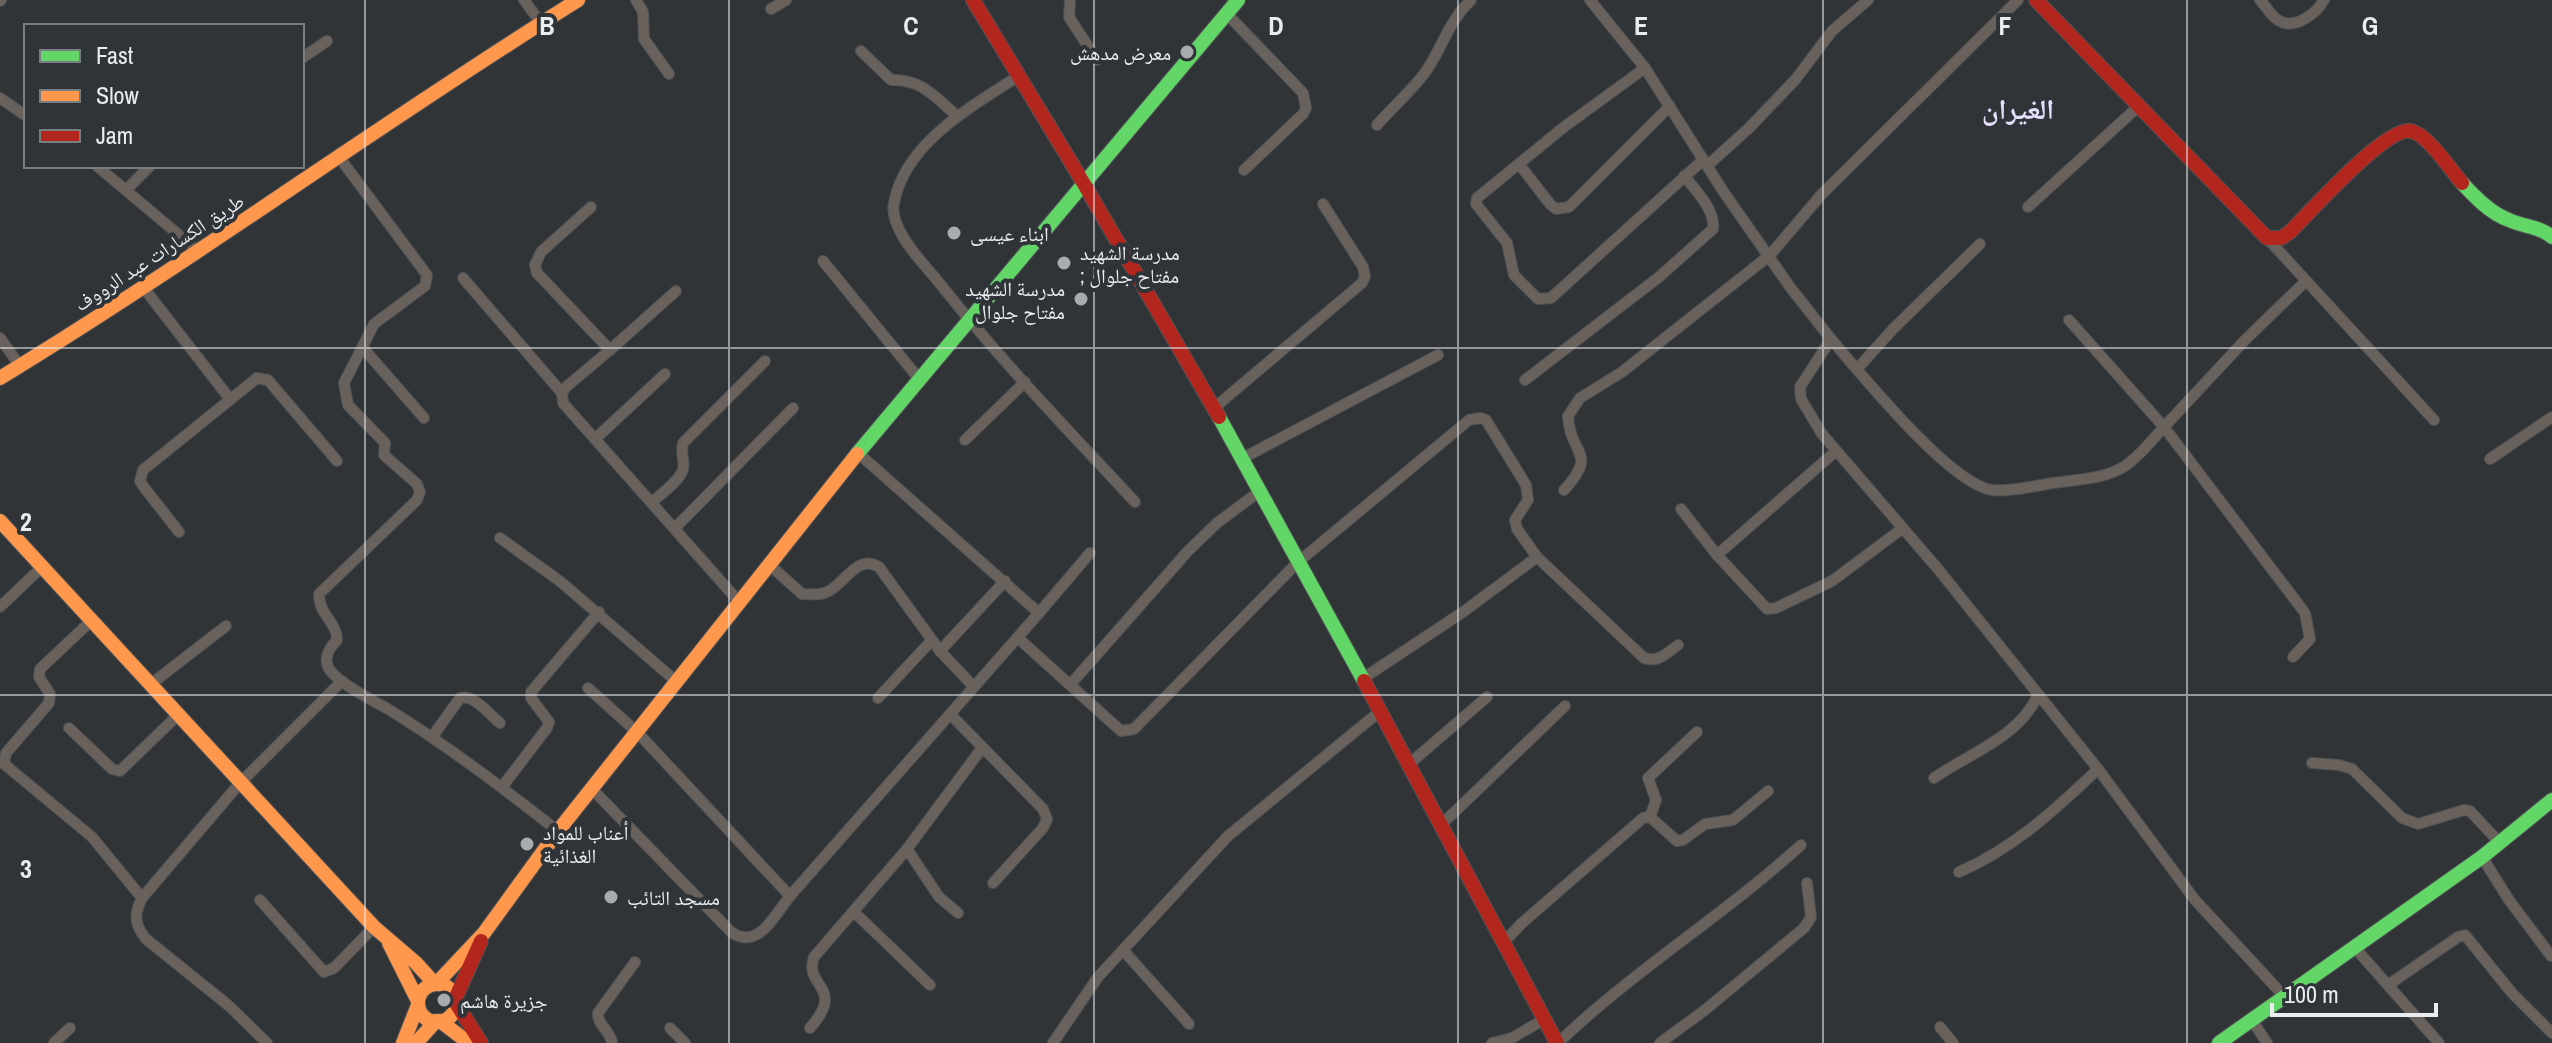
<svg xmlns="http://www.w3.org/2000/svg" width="2552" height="1043" viewBox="0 0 2552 1043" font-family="'Archivo Narrow','Noto Naskh Arabic',sans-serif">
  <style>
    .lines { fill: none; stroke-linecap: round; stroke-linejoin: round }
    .street-casing { stroke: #4f5254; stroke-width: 12 }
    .fast-casing { stroke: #4f5254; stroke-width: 16 }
    .slow-casing { stroke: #4f5254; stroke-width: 16 }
    .jam-casing { stroke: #4f5254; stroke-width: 16 }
    .street { stroke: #68615c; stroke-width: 10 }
    .fast { stroke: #63d668; stroke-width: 14 }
    .slow { stroke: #ff974d; stroke-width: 14 }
    .jam { stroke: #b3261e; stroke-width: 14 }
    .grid { fill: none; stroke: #e9edf0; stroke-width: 2; stroke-opacity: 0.55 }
    .poi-dot { fill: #a9acaf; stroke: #2f3439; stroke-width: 3 }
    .labels { text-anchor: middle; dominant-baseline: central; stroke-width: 8; stroke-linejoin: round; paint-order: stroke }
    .poi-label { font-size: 20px; fill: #e9edf0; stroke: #2f3439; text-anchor: start }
    .street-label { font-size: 20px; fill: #e9edf0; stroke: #2f3439 }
    .district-label { font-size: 28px; font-weight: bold; fill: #e4ddfb; stroke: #2f3439 }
    .grid-label { font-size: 26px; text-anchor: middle; font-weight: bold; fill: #e9edf0; stroke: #2f3439; stroke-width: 8; stroke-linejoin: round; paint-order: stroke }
  </style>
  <rect width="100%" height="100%" fill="#313437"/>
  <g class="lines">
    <g class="street-casing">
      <g id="street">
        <path d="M 524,0 L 541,23"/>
        <path d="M 636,0 L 643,12 L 644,39 L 669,74"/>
        <path d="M 1070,0 L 1069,17 L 1097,60"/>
        <path d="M 1590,0 L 1645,68 L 1723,191 L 1790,287 L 1831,339 L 1800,387 L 1801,399 L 1822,434 L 1938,569 L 2098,769 L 2195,900 L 2283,995"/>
        <path d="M 2260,0 C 2266,6 2271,16 2278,20 C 2294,31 2317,13 2324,0"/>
        <path d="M 0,1 L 1,0"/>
        <path d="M 771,9 L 786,0"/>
        <path d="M 1227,14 L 1303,93 L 1306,108 L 1303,114 L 1244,170"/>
        <path d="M 861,51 L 891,80 C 922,79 935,97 957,116"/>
        <path d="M 302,58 L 327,41"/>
        <path d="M 1645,68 L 1564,127 L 1477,198 L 1476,204 L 1507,243 L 1514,275 L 1538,299 L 1551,298 L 1703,160"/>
        <path d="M 1017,77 C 971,107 905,143 894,203 C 892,210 895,221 898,227 C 908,250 930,270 945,290 C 1004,364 1071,433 1135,502"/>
        <path d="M 0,98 L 26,116"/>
        <path d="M 1377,125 C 1392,108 1410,92 1424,74 C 1443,48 1447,23 1471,0"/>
        <path d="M 339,157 L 427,275 L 425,286 L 374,324 L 344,383 L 348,405 L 385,443 L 384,455 L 417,484 L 420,492 L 417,500 L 319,594 C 319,615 337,622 337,640 C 330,647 324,657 328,667 C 335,682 374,701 388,709 C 448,746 503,788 558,831"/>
        <path d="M 1519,164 L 1550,204 L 1556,209 L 1569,207 L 1670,106"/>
        <path d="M 97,166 L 198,251"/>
        <path d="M 1707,166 L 1749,128 L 1795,80 L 1832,31 L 1868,0"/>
        <path d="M 127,189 L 150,166"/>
        <path d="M 591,207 L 541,252 L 535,265 L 537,273 L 610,350 L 566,387 L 562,393 L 563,403 L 741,604"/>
        <path d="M 2028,207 L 2140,105"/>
        <path d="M 2267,238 L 2434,420"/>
        <path d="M 823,261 L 920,380"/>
        <path d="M 463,278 L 562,393"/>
        <path d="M 143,287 L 230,399"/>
        <path d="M 0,338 L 20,366"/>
        <path d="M 1831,339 C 1861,374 1950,484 1992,490 C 2011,492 2034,486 2053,483 C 2076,480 2105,479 2125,466 C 2140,456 2152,440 2164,427 L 2069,320"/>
        <path d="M 363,348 L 424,418"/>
        <path d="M 610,350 L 676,291"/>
        <path d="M 1857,369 L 1893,329 L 1980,244"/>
        <path d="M 1525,380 L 1659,277 L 1713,229 C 1716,211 1695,189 1684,176"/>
        <path d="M 1214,408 L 1362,283 L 1365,276 L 1363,267 L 1323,204"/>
        <path d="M 595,439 L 665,374"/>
        <path d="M 965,440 L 1025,382"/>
        <path d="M 858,453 L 1039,613 L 1090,553"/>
        <path d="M 1241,459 L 1438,355"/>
        <path d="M 2490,459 L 2552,417"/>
        <path d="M 1564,490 C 1599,452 1570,456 1568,416 L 1580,398 L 1622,372 L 1770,255 L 1822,194 L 2018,0"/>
        <path d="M 652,502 C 661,494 680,481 683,469 C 685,459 680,452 683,443 L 765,361"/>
        <path d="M 1681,509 L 1717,555 L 1767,609 L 1776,608 L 1832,581 L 1903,528"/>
        <path d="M 675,528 L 793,408"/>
        <path d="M 179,532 L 143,486 L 140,481 L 143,470 L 257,378 L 268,380 L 337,461"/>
        <path d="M 500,538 L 561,582 L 677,682"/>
        <path d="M 1717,555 L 1835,452"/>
        <path d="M 771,566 L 802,594 C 811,594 821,596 829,591 C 846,582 857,554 879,567 L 940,651 L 974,687"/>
        <path d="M 0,607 L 42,567"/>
        <path d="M 92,620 L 40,669 L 39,677 L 50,694 L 49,703 L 6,753 L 4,764 L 92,837 L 142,898"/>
        <path d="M 1018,638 L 1121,731 L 1134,729 L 1297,563 L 1469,420 L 1481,418 L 1486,420 L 1526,485 L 1528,500 L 1515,520 L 1517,529 L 1537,557 L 1644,658 C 1658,663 1667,653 1678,645"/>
        <path d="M 940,651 L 1005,581"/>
        <path d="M 2293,657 L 2310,639 L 2305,613 L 2164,427 L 2246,339 L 2306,281"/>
        <path d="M 1362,679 L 1463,612 L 1537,557"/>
        <path d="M 151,684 L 226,626"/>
        <path d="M 1070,685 L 1188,551 L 1217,523 L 1260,491"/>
        <path d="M 588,688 L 638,733 L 790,896"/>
        <path d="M 878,698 L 932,640"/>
        <path d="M 950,714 L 1043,809 L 1047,819 L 1043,828 L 993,883"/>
        <path d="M 69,728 L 112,769 L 120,771 L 179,714"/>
        <path d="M 432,737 L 460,698 C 474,694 489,714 500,723"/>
        <path d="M 2312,763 L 2339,765 L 2352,769 L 2402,818 L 2418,824 L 2464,810 L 2470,811 L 2500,843"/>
        <path d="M 1409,764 L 1487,697"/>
        <path d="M 1934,778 C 1970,753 2019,737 2038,695"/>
        <path d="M 502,787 L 547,728 L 549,722 L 531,698 L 531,692 L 599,612"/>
        <path d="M 593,790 L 731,932 C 758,951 774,916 790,896 L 1039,613"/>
        <path d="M 1650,817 L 1656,800 L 1648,778 L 1697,732"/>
        <path d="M 1442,824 L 1565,706"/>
        <path d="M 907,849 L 939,897 L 958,913"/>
        <path d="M 2482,857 L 2509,900 L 2551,956"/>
        <path d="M 1959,872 C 2014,848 2055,810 2098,769"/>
        <path d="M 260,900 L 324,972 L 334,968 L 374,927"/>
        <path d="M 854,912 L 930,985"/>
        <path d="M 1503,943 L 1522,923 L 1643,818 L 1650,817 L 1677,841 L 1683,840 L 1705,824 L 1733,820 L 1768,791"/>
        <path d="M 2356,949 L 2439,1043"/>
        <path d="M 1123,950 L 1189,1024"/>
        <path d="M 2388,985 L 2458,937 L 2465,935 L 2512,993 L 2552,1033"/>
        <path d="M 2252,1020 L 2267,1043"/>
        <path d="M 1940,1027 L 1953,1043"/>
        <path d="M 670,1028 L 685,1043"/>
        <path d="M 810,1028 C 847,986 803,988 814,957 L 907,849 L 982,748"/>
        <path d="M 54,1043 L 70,1028"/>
        <path d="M 267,1043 L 228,1005 L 146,939 C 134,924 134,914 142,898 L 240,783 L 342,681"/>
        <path d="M 612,1043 C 611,1031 597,1025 598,1013 L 635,962"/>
        <path d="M 1053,1043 L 1098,977 L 1228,836 L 1379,712"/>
        <path d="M 1492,1043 L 1512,1038 L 1543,1020"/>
        <path d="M 1558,1043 C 1633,971 1723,916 1801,845"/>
        <path d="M 1660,1043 L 1705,1010 L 1804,928 L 1811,917 L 1807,883"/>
      </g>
    </g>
    <g class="fast-casing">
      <g id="fast">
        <path d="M 2462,183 C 2475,197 2490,213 2509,220 C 2524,227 2539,226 2552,237"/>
        <path d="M 1219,417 L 1364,681"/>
        <path d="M 857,454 L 1238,0"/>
        <path d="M 2219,1043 L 2482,857 L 2552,800"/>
      </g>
    </g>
    <g class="slow-casing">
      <g id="slow">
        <path d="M 0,378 C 197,258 382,122 578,0"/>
        <path d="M 0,521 L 374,927 L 416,963 L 435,984"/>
        <path d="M 389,943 L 418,1001"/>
        <path d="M 436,984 L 484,933 L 558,831 L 857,454"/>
        <circle cx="437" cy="1003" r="19"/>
        <path d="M 440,1021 L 469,1043"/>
        <path d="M 403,1043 L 418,1005"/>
        <path d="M 416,1043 L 436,1021"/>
      </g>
    </g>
    <g class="jam-casing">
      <g id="jam">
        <path d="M 973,0 L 1084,184 L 1219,417"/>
        <path d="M 2036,0 L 2267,238 L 2281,238 L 2290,232 C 2309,213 2386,126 2411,131 C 2428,135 2450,169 2462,183"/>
        <path d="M 1364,681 L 1557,1043"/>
        <path d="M 455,999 L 481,941"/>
        <path d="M 456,1003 L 481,1043"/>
      </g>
    </g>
    <use href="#street" class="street"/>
    <use href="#fast" class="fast"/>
    <use href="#slow" class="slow"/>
    <use href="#jam" class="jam"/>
  </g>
  <path class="grid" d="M 365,0 L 365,1043M 729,0 L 729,1043M 1094,0 L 1094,1043M 1458,0 L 1458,1043M 1823,0 L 1823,1043M 2187,0 L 2187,1043M 0,348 L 2552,348M 0,695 L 2552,695"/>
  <g class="poi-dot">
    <circle cx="1187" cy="52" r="8"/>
    <circle cx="954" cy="233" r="8"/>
    <circle cx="1064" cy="263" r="8"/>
    <circle cx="1081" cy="299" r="8"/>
    <circle cx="527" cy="844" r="8"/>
    <circle cx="611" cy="897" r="8"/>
    <circle cx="444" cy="1000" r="8"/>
  </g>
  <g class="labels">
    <g class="poi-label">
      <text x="1171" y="52" text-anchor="end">معرض مدهش</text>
      <text x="970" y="233">ابناء عيسى</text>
      <text x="1080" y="252">مدرسة الشهيد<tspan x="1080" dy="23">; مفتاح جلوال</tspan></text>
      <text x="1065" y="288" text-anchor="end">مدرسة الشهيد<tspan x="1065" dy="23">مفتاح جلوال</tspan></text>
      <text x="543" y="832">أعناب للمواد<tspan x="543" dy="23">الغذائية</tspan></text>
      <text x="627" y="897">مسجد التائب</text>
      <text x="460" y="1000">جزيرة هاشم</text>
    </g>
    <g class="street-label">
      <text transform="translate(159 252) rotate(-33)">طريق الكسارات عبد الرووف</text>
    </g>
    <g class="district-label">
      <text x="2018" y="109">الغيران</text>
    </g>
  </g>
  <g class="grid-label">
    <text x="547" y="35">B</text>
    <text x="911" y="35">C</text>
    <text x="1276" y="35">D</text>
    <text x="1641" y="35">E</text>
    <text x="2005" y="35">F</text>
    <text x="2370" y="35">G</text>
    <text x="26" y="531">2</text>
    <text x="26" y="878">3</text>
  </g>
  <rect x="24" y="24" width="280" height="144" fill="#2f3439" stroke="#797e82" stroke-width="2"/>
  <rect x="40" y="50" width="40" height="12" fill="#63d668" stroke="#797e82" stroke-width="2"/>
  <text x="96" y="64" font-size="24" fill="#e9edf0">Fast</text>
  <rect x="40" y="90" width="40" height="12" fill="#ff974d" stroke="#797e82" stroke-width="2"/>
  <text x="96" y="104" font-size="24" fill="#e9edf0">Slow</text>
  <rect x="40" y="130" width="40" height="12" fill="#b3261e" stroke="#797e82" stroke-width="2"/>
  <text x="96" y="144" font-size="24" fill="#e9edf0">Jam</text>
  <path d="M2272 1003v12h164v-12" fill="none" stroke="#e9edf0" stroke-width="4"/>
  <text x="2284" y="1003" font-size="24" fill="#e9edf0" stroke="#2f3439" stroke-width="6" paint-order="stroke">100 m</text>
</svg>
